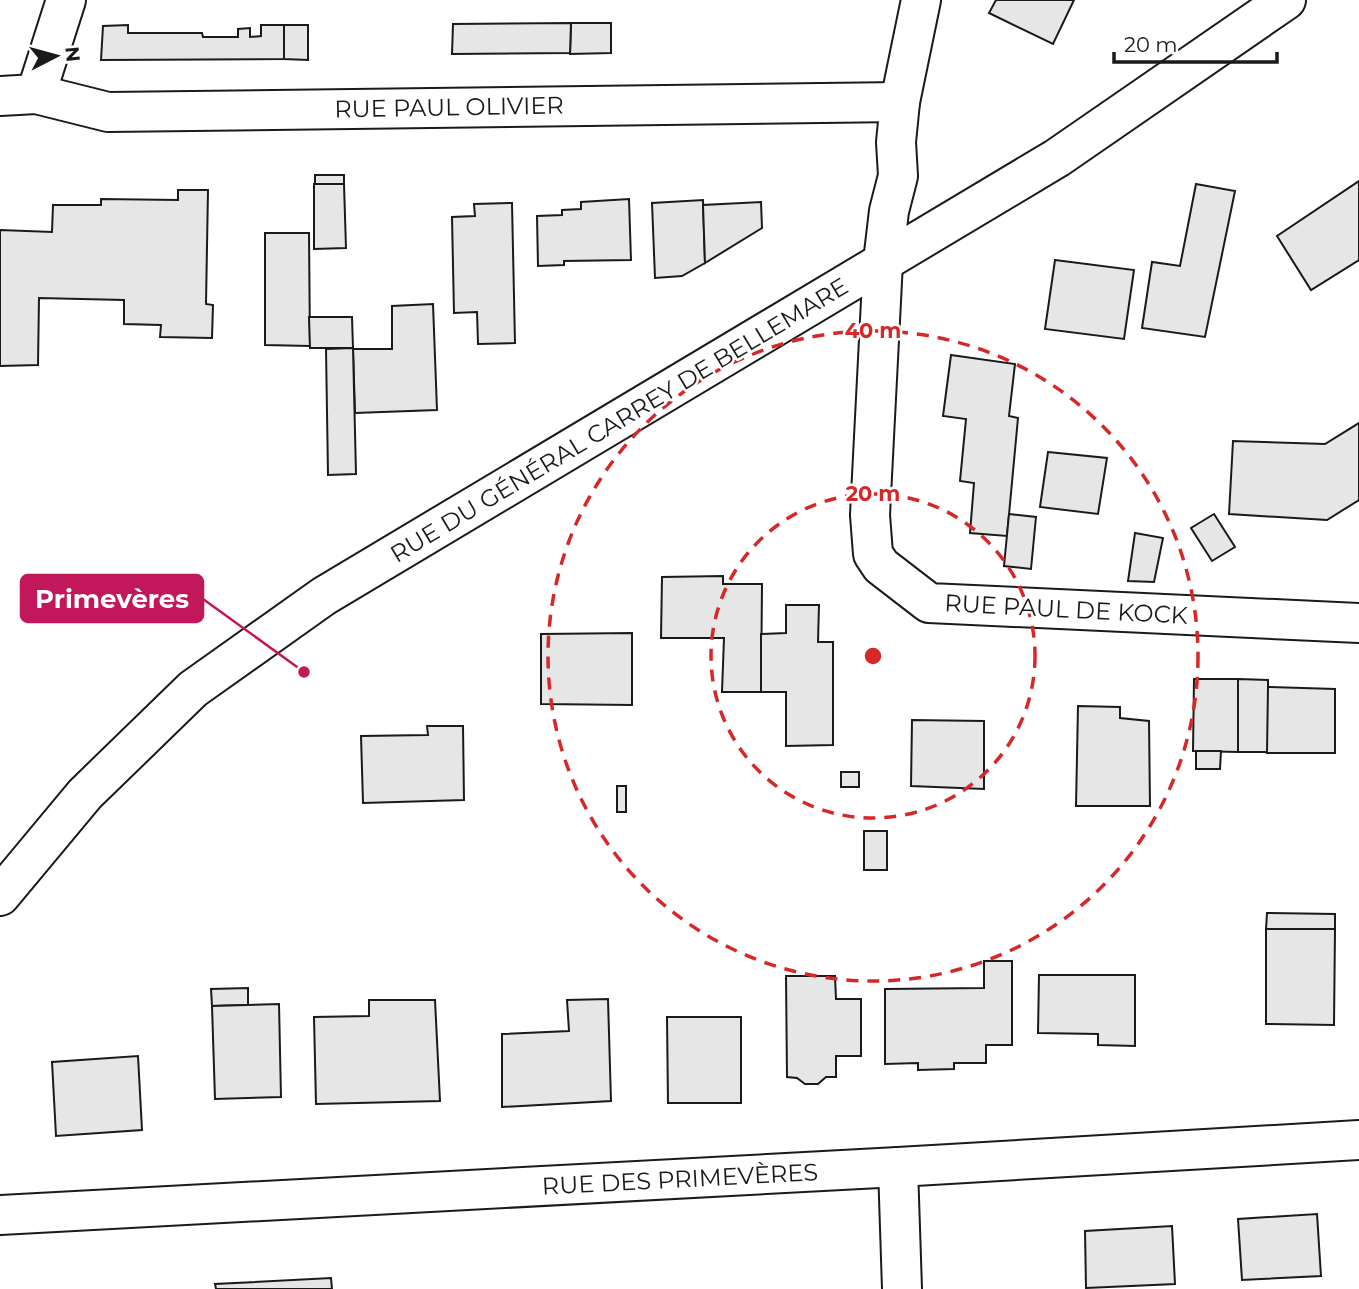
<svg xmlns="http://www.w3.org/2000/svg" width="1359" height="1289" viewBox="0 0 1359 1289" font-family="Montserrat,sans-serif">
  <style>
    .building { fill: #e6e6e6; stroke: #1a1a1a; stroke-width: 2 }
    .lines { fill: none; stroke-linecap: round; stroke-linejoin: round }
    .minor-casing { stroke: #1a1a1a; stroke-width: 42 }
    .minor { stroke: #fff; stroke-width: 38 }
    .ring { fill: none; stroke: #d62828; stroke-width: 3.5; stroke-dasharray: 12 9 }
    .labels { text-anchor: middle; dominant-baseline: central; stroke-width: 5; stroke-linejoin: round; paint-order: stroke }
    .street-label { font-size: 24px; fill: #1a1a1a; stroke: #fff }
    .centre { fill: #d62828; stroke: #fff; stroke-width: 3.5 }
    .ring-label { font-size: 21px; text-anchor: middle; font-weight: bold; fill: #d62828; stroke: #fff; stroke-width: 5; stroke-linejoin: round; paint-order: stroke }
    .leader { fill: none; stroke: #c2185b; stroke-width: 2.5 }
    .callout-dot { fill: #c2185b; stroke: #fff; stroke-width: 2.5 }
    .callout { fill: #c2185b; stroke: #c2185b; stroke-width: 2.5 }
    .callout-label { font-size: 26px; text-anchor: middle; font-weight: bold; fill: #fff }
  </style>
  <rect width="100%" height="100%" fill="#fff"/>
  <g class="building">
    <path d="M 996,0 L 1074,0 L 1053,44 L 989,13 Z"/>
    <path d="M 571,23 L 611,23 L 611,53 L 570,54 Z"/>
    <path d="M 571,23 L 570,53 L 452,54 L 453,24 Z"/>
    <path d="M 128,25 L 128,33 L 202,33 L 203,37 L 238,37 L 238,29 L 250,28 L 250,37 L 261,36 L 261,25 L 284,25 L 285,59 L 101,60 L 103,26 Z"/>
    <path d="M 284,25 L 308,25 L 308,60 L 284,59 Z"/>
    <rect x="315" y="175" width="29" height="9"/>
    <path d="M 1359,181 L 1359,260 L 1311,290 L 1277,236 Z"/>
    <path d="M 314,184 L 344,184 L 346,248 L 314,249 Z"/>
    <path d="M 1196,184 L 1235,191 L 1205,337 L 1142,328 L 1152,262 L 1180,266 Z"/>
    <path d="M 178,190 L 208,190 L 206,304 L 213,305 L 212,338 L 160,337 L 161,325 L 124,324 L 124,300 L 39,298 L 38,365 L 0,366 L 0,230 L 52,232 L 53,205 L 101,205 L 101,199 L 178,200 Z"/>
    <path d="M 629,199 L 631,260 L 564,261 L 564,265 L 538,266 L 537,216 L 562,215 L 562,210 L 581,209 L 581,202 Z"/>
    <path d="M 703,200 L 705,263 L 682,276 L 655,278 L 652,203 Z"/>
    <path d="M 761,202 L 762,228 L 705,263 L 703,205 Z"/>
    <path d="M 512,203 L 515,343 L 478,344 L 477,312 L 454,313 L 452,217 L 475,216 L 474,204 Z"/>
    <path d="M 265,233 L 309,233 L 310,346 L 265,345 Z"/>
    <path d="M 1055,260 L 1134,270 L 1124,339 L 1045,329 Z"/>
    <path d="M 433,304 L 437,410 L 355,413 L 353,349 L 392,349 L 392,306 Z"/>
    <path d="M 309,317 L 352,317 L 353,348 L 310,348 Z"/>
    <path d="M 353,348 L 356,474 L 328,475 L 326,349 Z"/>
    <path d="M 951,355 L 1015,364 L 1009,416 L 1018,418 L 1007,536 L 970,533 L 974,483 L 960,481 L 966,419 L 943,416 Z"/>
    <path d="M 1359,423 L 1359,500 L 1327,520 L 1229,514 L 1233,441 L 1325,444 Z"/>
    <path d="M 1048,452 L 1107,458 L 1098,514 L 1040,507 Z"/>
    <path d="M 1009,514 L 1036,517 L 1031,569 L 1004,566 Z"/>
    <path d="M 1214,514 L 1235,547 L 1212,561 L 1191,528 Z"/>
    <path d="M 1135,533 L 1163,538 L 1154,582 L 1128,581 Z"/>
    <path d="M 723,576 L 723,584 L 762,584 L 761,692 L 722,692 L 724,638 L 661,638 L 662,577 Z"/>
    <path d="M 786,605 L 819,605 L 818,642 L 833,642 L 833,745 L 786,746 L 786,692 L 761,692 L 761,634 L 786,633 Z"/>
    <path d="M 632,633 L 632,705 L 541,704 L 541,634 Z"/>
    <path d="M 1194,679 L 1238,679 L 1238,752 L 1193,751 Z"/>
    <path d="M 1238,679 L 1268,680 L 1268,752 L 1238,752 Z"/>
    <path d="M 1268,687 L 1335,689 L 1335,753 L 1267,753 Z"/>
    <path d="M 1078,706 L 1120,707 L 1120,718 L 1149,721 L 1150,806 L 1076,806 Z"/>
    <path d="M 912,720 L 984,721 L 984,789 L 911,786 Z"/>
    <path d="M 427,726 L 463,726 L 464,800 L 363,803 L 361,736 L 428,735 Z"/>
    <path d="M 1196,751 L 1221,751 L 1220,769 L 1196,769 Z"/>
    <rect x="841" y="772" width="18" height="15"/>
    <rect x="617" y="786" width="9" height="26"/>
    <rect x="864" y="831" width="23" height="39"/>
    <path d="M 1267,913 L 1335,914 L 1335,929 L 1266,929 Z"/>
    <path d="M 1266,929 L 1335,929 L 1334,1025 L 1266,1024 Z"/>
    <path d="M 984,961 L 1012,961 L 1012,1045 L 986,1045 L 986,1063 L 954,1063 L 954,1069 L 918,1070 L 918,1063 L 885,1064 L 885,989 L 984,988 Z"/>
    <path d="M 1039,975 L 1135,975 L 1135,1046 L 1098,1045 L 1098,1034 L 1038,1033 Z"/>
    <path d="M 786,976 L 835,976 L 836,999 L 861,999 L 861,1056 L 836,1056 L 836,1077 L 826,1077 L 818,1084 L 805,1084 L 797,1078 L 787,1077 Z"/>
    <path d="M 248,988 L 248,1005 L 212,1006 L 211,989 Z"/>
    <path d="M 608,999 L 611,1101 L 502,1107 L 502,1034 L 569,1031 L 567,1000 Z"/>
    <path d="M 369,1000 L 435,1000 L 440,1101 L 316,1104 L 314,1017 L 369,1016 Z"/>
    <path d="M 279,1004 L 281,1097 L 215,1099 L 212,1006 Z"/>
    <path d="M 667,1017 L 741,1017 L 741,1103 L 668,1103 Z"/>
    <path d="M 138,1056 L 142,1130 L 56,1136 L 52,1062 Z"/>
    <path d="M 1317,1214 L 1321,1276 L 1242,1280 L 1238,1219 Z"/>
    <path d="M 1172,1226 L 1175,1284 L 1086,1288 L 1085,1231 Z"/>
    <path d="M 331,1278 L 332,1289 L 216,1289 L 215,1284 Z"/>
  </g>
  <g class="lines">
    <g class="minor-casing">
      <g id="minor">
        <path d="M 921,0 L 900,102 L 896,142 L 898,176 L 889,211 L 883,262 L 870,515 L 873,554 L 881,566 L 929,603 L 1359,623"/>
        <path d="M 36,94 L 66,0"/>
        <path d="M 0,96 L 36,94 L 108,112 L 900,102"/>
        <path d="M 0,896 L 85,794 L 193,689 L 324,596 L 1057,158 L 1286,0"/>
        <path d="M 898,1167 L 902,1289"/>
        <path d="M 0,1215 L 898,1167 L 1359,1140"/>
      </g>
    </g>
    <use href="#minor" class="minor"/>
  </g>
  <g class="ring">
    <circle cx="873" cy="656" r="162"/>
    <circle cx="873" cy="656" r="325"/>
  </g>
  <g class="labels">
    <g class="street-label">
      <text transform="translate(449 107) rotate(-1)">RUE PAUL OLIVIER</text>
      <text transform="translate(619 420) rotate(-31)">RUE DU GÉNÉRAL CARREY DE BELLEMARE</text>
      <text transform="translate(1066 609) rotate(3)">RUE PAUL DE KOCK</text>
      <text transform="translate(680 1179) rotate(-3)">RUE DES PRIMEVÈRES</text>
    </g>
  </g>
  <circle cx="873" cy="656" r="10" class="centre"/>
  <g class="ring-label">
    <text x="873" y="338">40 m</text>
    <text x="873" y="501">20 m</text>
  </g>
  <path class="leader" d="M304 672L203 599"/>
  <circle class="callout-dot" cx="304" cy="672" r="7"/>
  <rect class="callout" x="21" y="575" width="182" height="47" rx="7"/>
  <g class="callout-label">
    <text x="112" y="608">Primevères</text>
  </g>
  <g transform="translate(56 56) rotate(84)" stroke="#ffffff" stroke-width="5" paint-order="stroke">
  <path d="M0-5L12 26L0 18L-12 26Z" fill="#1a1a1a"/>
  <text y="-10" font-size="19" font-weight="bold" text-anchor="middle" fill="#1a1a1a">N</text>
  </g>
  <path d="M1114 52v10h163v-10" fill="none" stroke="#1a1a1a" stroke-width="3.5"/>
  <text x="1124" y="52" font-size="21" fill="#1a1a1a" stroke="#ffffff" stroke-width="5" paint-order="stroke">20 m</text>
</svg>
